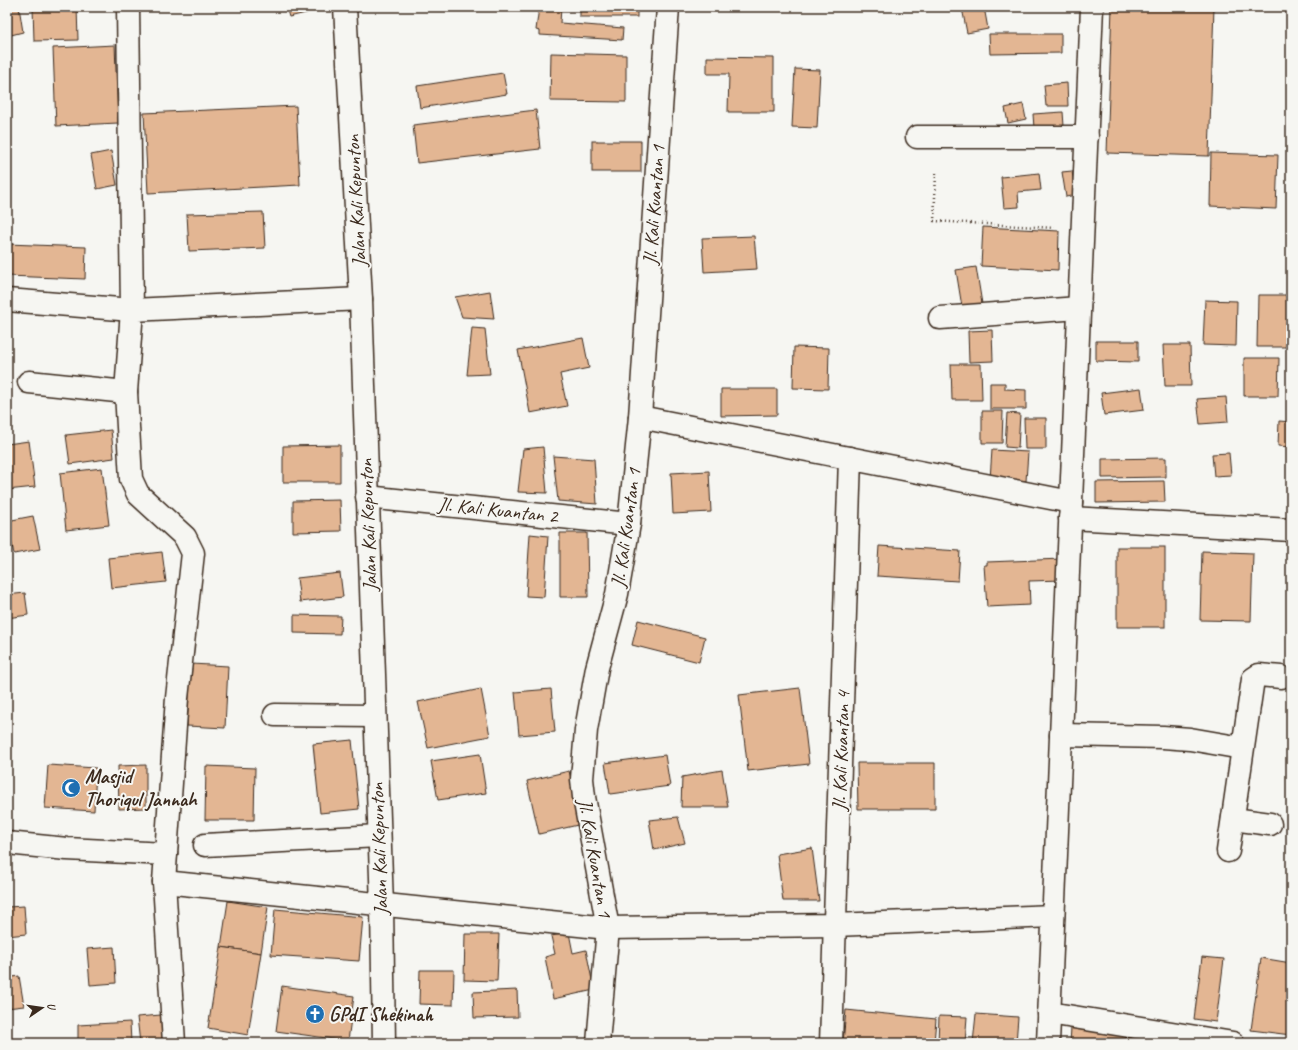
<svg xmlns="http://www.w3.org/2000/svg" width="1298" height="1050" viewBox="0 0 1298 1050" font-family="Caveat,sans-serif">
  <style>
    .building { fill: #e3b693; stroke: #3b2a1e }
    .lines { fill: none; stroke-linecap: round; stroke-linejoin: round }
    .minor-casing { stroke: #3b2a1e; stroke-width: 25 }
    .path { stroke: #3b2a1e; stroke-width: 2.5; stroke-dasharray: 1 3; stroke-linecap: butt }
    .minor { stroke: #f6f6f2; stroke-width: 22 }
    .labels { text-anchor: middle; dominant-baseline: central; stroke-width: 4; stroke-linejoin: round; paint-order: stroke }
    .street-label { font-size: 20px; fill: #3b2a1e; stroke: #f6f6f2 }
    .poi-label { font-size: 20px; font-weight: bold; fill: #3b2a1e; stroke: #f6f6f2; text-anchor: start }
  </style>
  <rect width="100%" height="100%" fill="#f6f6f2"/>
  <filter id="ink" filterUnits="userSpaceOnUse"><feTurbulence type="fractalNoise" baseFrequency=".025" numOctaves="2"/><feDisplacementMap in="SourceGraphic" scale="8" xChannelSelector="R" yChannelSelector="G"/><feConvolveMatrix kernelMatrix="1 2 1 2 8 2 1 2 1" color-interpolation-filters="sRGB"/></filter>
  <g filter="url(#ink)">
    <g class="building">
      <path d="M 7,7 L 19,7 L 23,32 L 7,36 Z"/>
      <path d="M 33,7 L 77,7 L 78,40 L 34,41 Z"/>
      <path d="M 286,7 L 331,7 L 289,17 Z"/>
      <path d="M 539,7 L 561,7 L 560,23 L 623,28 L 622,40 L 540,35 L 540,31 L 536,30 Z"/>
      <rect x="580" y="7" width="57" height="10"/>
      <path d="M 984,7 L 988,29 L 967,33 L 962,8 Z"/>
      <path d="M 1112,7 L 1214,7 L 1209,156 L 1107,153 Z"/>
      <path d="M 989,34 L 1061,34 L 1061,53 L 990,54 Z"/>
      <path d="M 115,45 L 118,123 L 56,126 L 53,48 Z"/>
      <path d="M 1290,48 L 1291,48 L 1291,83 L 1288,83 Z"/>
      <path d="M 551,53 L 626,55 L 626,102 L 550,101 Z"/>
      <path d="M 707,57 L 774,58 L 774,112 L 728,112 L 729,74 L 707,74 Z"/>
      <path d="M 795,69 L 820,70 L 817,128 L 792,127 Z"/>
      <path d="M 503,73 L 507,94 L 420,108 L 417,86 Z"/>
      <path d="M 1067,83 L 1068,106 L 1046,106 L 1044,85 Z"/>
      <path d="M 1023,104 L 1026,119 L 1008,123 L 1005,108 Z"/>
      <path d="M 296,106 L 300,185 L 148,193 L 144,113 Z"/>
      <path d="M 536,110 L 540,149 L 417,163 L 413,125 Z"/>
      <path d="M 1063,112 L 1064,126 L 1034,128 L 1033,114 Z"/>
      <rect x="592" y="141" width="49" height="31"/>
      <path d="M 111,151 L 117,185 L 97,189 L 91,155 Z"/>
      <path d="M 1211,153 L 1278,155 L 1276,209 L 1210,206 Z"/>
      <path d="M 1072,171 L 1075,195 L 1066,197 L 1062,172 Z"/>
      <path d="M 1039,173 L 1041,190 L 1018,192 L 1019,207 L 1004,208 L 1001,177 Z"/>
      <path d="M 263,212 L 265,248 L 189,251 L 187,214 Z"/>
      <path d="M 983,227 L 1059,231 L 1058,270 L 981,266 Z"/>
      <path d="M 754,236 L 757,269 L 704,272 L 702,238 Z"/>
      <path d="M 7,244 L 86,247 L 85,279 L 7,276 Z"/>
      <path d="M 976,267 L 983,310 L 963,313 L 956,270 Z"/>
      <path d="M 490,291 L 494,319 L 462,317 L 455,297 Z"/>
      <path d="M 1258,295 L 1289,295 L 1288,347 L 1257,347 Z"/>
      <path d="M 1205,300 L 1237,301 L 1236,346 L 1203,345 Z"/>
      <path d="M 472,328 L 485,329 L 490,374 L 467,375 Z"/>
      <path d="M 992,330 L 993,361 L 969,362 L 968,331 Z"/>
      <path d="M 583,338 L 589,368 L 560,374 L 567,406 L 530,413 L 518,350 Z"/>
      <path d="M 1096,341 L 1138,341 L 1138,362 L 1096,361 Z"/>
      <path d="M 1163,345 L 1190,345 L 1191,386 L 1165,386 Z"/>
      <path d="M 794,347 L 829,348 L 828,389 L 793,388 Z"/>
      <path d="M 1244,358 L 1279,358 L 1278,396 L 1244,396 Z"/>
      <path d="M 951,364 L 981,364 L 982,400 L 952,400 Z"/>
      <path d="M 990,383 L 1005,383 L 1005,389 L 1026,390 L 1026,409 L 990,409 Z"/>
      <path d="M 1141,388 L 1144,410 L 1104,415 L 1101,393 Z"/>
      <path d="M 721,389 L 777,389 L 777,415 L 721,416 Z"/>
      <path d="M 1226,397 L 1228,422 L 1200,424 L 1197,399 Z"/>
      <path d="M 982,411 L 1003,411 L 1002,443 L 982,443 Z"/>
      <path d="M 1007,413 L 1020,414 L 1018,448 L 1005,447 Z"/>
      <path d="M 1024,418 L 1046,418 L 1046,449 L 1025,449 Z"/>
      <path d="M 1279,421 L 1291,422 L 1291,447 L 1278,446 Z"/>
      <path d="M 111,430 L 114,458 L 70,464 L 66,435 Z"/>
      <path d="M 29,441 L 35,487 L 7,490 L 7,444 Z"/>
      <path d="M 340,445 L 340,482 L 283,482 L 283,446 Z"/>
      <path d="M 543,447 L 547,493 L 518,492 L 523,449 Z"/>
      <path d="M 992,450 L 1028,452 L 1026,481 L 990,479 Z"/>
      <path d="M 1229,453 L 1231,475 L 1214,476 L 1212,454 Z"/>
      <path d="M 553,456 L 594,459 L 597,504 L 558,501 Z"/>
      <path d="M 1166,458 L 1166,477 L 1102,478 L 1102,459 Z"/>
      <path d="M 102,468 L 109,525 L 66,530 L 60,473 Z"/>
      <path d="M 709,471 L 711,512 L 673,514 L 671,473 Z"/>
      <path d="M 1164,481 L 1165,502 L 1096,503 L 1096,482 Z"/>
      <path d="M 340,500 L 341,531 L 293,532 L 293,501 Z"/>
      <path d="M 33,516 L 40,549 L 14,554 L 7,521 Z"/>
      <path d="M 560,533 L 587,533 L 588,597 L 560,597 Z"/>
      <path d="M 530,534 L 548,536 L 544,597 L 526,596 Z"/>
      <path d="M 879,546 L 960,551 L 958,581 L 877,576 Z"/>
      <rect x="1117" y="547" width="48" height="80"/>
      <path d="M 1202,551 L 1253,553 L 1251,621 L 1200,620 Z"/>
      <path d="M 162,552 L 166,582 L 111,588 L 108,558 Z"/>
      <path d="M 1062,559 L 1063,580 L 1029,581 L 1030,605 L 987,607 L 984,565 L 987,565 L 987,562 Z"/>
      <path d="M 340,573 L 343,597 L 300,602 L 297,578 Z"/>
      <path d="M 25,593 L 28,615 L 7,618 L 7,595 Z"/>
      <path d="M 294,615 L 341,616 L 340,634 L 294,633 Z"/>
      <path d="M 638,620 L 705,637 L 699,662 L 632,645 Z"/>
      <path d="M 191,664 L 228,666 L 225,728 L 187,726 Z"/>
      <path d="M 800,688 L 809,764 L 748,771 L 739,695 Z"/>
      <path d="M 481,689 L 490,736 L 428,748 L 418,702 Z"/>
      <path d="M 551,689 L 555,732 L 519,735 L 515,692 Z"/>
      <path d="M 352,740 L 359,809 L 320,813 L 313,744 Z"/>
      <path d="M 480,754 L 486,793 L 438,800 L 431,761 Z"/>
      <path d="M 665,755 L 670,786 L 610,794 L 605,763 Z"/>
      <path d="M 857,763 L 935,763 L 935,809 L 858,809 Z"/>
      <path d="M 48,765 L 96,768 L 94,811 L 45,808 Z"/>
      <path d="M 146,765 L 146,808 L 119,809 L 118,766 Z"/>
      <path d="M 206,766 L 255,768 L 254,820 L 205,820 Z"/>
      <path d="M 722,770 L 728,807 L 681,807 L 682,777 Z"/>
      <path d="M 569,771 L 582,824 L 539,834 L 527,781 Z"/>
      <path d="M 678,817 L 685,843 L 654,850 L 649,820 Z"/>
      <path d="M 812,848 L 819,901 L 783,901 L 777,854 Z"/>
      <path d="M 228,901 L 268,907 L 261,953 L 221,947 Z"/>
      <path d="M 24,906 L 26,934 L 7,936 L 7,907 Z"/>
      <path d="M 275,909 L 363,917 L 359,961 L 271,955 Z"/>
      <path d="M 569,933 L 573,953 L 586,950 L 594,990 L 553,999 L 545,957 L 555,954 L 551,936 Z"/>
      <path d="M 465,934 L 499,934 L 497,981 L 464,980 Z"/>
      <path d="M 114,947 L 116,983 L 90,985 L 87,949 Z"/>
      <path d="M 221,947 L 261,953 L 248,1035 L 208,1028 Z"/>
      <path d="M 1202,957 L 1224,959 L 1216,1022 L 1194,1019 Z"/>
      <path d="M 1261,958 L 1291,963 L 1291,1035 L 1251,1030 Z"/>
      <path d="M 420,970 L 454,970 L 453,1005 L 419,1004 Z"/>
      <path d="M 19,976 L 24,1006 L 7,1008 L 7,978 Z"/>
      <path d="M 282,986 L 354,996 L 348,1041 L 276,1031 Z"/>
      <path d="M 517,990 L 518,1017 L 474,1018 L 473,992 Z"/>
      <path d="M 846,1010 L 936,1019 L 934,1043 L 843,1043 Z"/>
      <path d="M 976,1014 L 1018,1017 L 1016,1043 L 973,1043 Z"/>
      <path d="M 161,1015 L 164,1040 L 140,1043 L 137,1017 Z"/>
      <path d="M 939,1016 L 967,1017 L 965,1043 L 938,1043 Z"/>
      <path d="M 130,1022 L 131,1043 L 78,1043 L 78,1025 Z"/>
      <path d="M 1071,1028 L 1169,1043 L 1070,1043 Z"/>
    </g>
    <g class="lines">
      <g class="minor-casing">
        <g id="minor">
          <path d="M 345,7 L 361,299 L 382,906 L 384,1043"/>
          <path d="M 917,137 L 1087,137"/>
          <path d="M 7,300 L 132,310 L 128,7"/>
          <path d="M 940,318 L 1079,308"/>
          <path d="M 29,382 L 126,392 L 132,310 L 361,299"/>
          <path d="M 126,392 L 131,479 L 138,494 L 185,537 L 193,553 L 177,698 L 164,882 L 174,1043"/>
          <path d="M 640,417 L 1071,502"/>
          <path d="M 367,497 L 629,524"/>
          <path d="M 1070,518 L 1291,530"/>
          <path d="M 275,715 L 374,716"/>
          <path d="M 1061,735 L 1163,737 L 1190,739 L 1242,748"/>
          <path d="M 1233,819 L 1270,824"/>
          <path d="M 7,843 L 67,849 L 166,854"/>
          <path d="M 205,845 L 379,836"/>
          <path d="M 1228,851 L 1253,679 L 1259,675 L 1281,677"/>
          <path d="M 164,882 L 608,928 L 835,925 L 1053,916"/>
          <path d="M 1049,1013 L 1233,1043"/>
          <path d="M 598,1043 L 608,928 L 584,797 L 582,779 L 586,730 L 597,668 L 617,594 L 629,524 L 640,417 L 668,7"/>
          <path d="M 831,1043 L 850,458"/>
          <path d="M 1048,1043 L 1092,7"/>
        </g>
      </g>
      <path class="path" d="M 936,173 L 934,221 L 1054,228"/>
      <use href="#minor" class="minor"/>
    </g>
  </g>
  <defs>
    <g id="mosque-disc" transform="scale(1)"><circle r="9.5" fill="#1f6fb2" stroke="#f6f6f2"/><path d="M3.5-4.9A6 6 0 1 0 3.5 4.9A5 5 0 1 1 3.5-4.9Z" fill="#fff"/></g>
    <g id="church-disc" transform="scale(1)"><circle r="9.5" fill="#1f6fb2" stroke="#f6f6f2"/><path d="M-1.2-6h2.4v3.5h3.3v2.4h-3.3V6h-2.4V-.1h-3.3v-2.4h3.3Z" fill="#fff"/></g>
  </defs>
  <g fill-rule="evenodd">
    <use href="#mosque-disc" x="71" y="788"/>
    <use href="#church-disc" x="315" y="1014"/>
  </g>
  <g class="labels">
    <g class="street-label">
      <text transform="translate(356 201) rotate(-93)">Jalan Kali Kepunton</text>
      <text transform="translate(654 205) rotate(-86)">Jl. Kali Kuantan 1</text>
      <text transform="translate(498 510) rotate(6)">Jl. Kali Kuantan 2</text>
      <text transform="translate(368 525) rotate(-92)">Jalan Kali Kepunton</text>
      <text transform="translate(626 528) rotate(-82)">Jl. Kali Kuantan 1</text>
      <text transform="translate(841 751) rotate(-88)">Jl. Kali Kuantan 4</text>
      <text transform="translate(379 849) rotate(-92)">Jalan Kali Kepunton</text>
      <text transform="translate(595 858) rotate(80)">Jl. Kali Kuantan 1</text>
    </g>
    <g class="poi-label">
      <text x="85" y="776">Masjid<tspan x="85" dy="23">Thoriqul Jannah</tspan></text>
      <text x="329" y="1014">GPdI Shekinah</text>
    </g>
  </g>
  <rect width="1298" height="1050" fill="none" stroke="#f6f6f2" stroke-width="24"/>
  <rect x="12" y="12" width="1274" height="1026" fill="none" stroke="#3b2a1e" stroke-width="1.5" filter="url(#ink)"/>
  <g transform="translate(42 1008) rotate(77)" stroke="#f6f6f2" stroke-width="3" paint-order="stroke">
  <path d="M0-3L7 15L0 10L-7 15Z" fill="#3b2a1e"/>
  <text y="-6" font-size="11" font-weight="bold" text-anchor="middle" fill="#3b2a1e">U</text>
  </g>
</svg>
